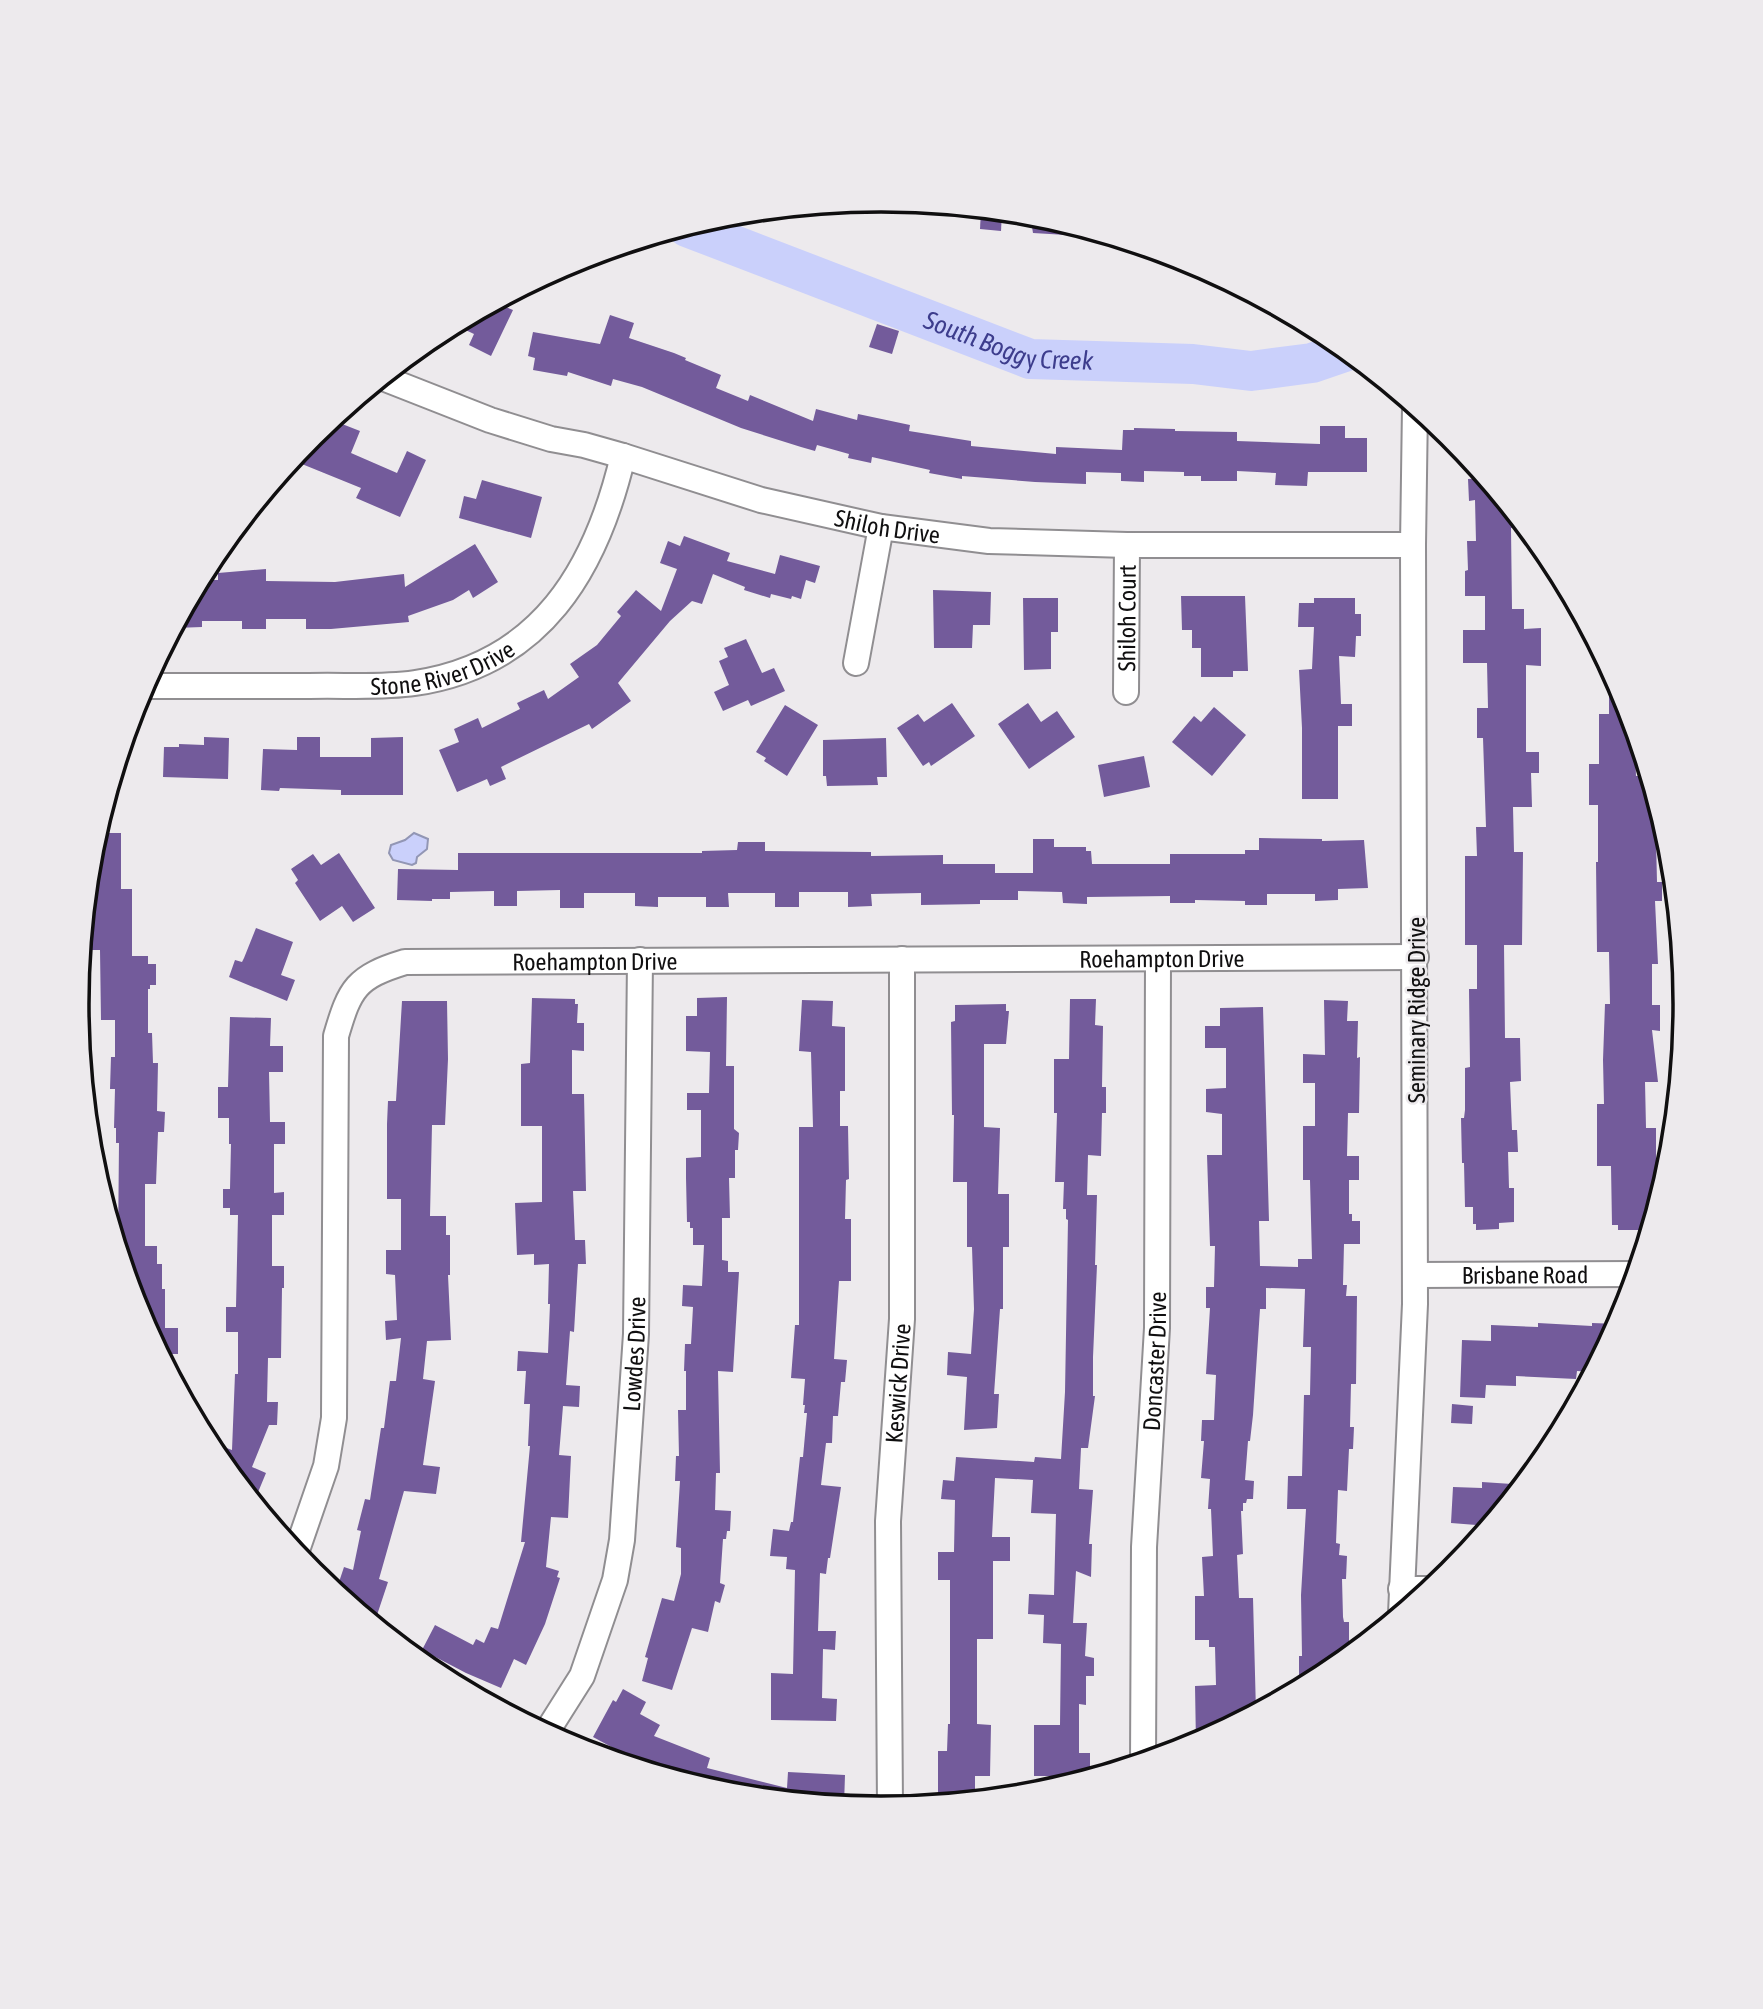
<svg xmlns="http://www.w3.org/2000/svg" width="1763" height="2009" viewBox="0 0 1763 2009" font-family="'Asap Condensed',sans-serif">
  <style>
    .water { fill: #cad0fb; stroke: #9296b4; stroke-width: 2 }
    .lines { fill: none; stroke-linecap: round; stroke-linejoin: round }
    .river { stroke: #cad0fb; stroke-width: 40 }
    .building { fill: #735b9b }
    .minor-casing { stroke: #908e91; stroke-width: 28 }
    .minor { stroke: #fff; stroke-width: 24 }
    .labels { text-anchor: middle; dominant-baseline: central; stroke-width: 5; stroke-linejoin: round; paint-order: stroke }
    .street-label { font-size: 24px; fill: #100f10; stroke: #edeaed }
    .water-label { font-size: 26px; font-style: italic; fill: #3d3d8d; stroke: #edeaed }
    .rim { fill: none; stroke: #100f10; stroke-width: 3.5 }
  </style>
  <rect width="100%" height="100%" fill="#edeaed"/>
  <path class="water" d="M 414,833 L 428,839 L 427,849 L 417,857 L 416,863 L 412,865 L 393,860 L 389,853 L 391,845 L 405,840 Z"/>
  <g class="lines">
    <path class="river" id="s1" d="M 687,227 L 1030,359 L 1193,364 L 1251,371 L 1312,363 L 1347,351"/>
  </g>
  <g class="building">
    <path d="M 981,210 L 1002,212 L 1001,231 L 980,229 Z"/>
    <path d="M 1030,215 L 1084,229 L 1083,236 L 1033,233 Z"/>
    <path d="M 496,303 L 513,310 L 491,356 L 469,345 L 474,334 L 455,325 Z"/>
    <path d="M 610,315 L 634,323 L 629,338 L 674,353 L 686,358 L 685,360 L 721,375 L 716,388 L 748,401 L 750,395 L 813,421 L 816,409 L 857,420 L 858,414 L 910,425 L 909,431 L 971,441 L 971,446 L 1056,454 L 1056,447 L 1122,450 L 1123,430 L 1134,430 L 1134,428 L 1175,429 L 1175,431 L 1237,432 L 1237,441 L 1320,444 L 1320,426 L 1345,426 L 1345,438 L 1367,438 L 1367,472 L 1308,472 L 1307,486 L 1275,485 L 1276,473 L 1237,471 L 1237,481 L 1201,481 L 1201,476 L 1184,476 L 1184,472 L 1144,471 L 1144,482 L 1121,481 L 1121,473 L 1086,472 L 1086,484 L 1035,482 L 962,476 L 962,479 L 929,473 L 930,470 L 872,457 L 871,463 L 848,458 L 849,454 L 817,445 L 815,451 L 801,447 L 741,428 L 642,387 L 613,379 L 611,386 L 568,372 L 567,376 L 533,370 L 535,358 L 528,356 L 533,332 L 600,344 Z"/>
    <path d="M 877,324 L 899,331 L 892,354 L 869,347 Z"/>
    <path d="M 337,422 L 360,431 L 351,453 L 397,473 L 407,451 L 426,460 L 400,517 L 356,498 L 361,488 L 292,460 L 320,430 L 332,435 Z"/>
    <path d="M 1485,478 L 1526,527 L 1511,528 L 1512,609 L 1524,609 L 1524,629 L 1541,628 L 1541,666 L 1526,665 L 1526,752 L 1539,752 L 1539,773 L 1531,773 L 1532,807 L 1513,807 L 1514,852 L 1523,852 L 1522,945 L 1504,945 L 1505,1038 L 1520,1038 L 1521,1081 L 1510,1082 L 1512,1130 L 1517,1130 L 1518,1152 L 1508,1152 L 1509,1188 L 1514,1188 L 1514,1222 L 1499,1223 L 1499,1229 L 1476,1230 L 1476,1224 L 1473,1224 L 1473,1207 L 1465,1207 L 1464,1163 L 1462,1163 L 1461,1118 L 1464,1118 L 1465,1110 L 1465,1068 L 1470,1067 L 1469,989 L 1477,989 L 1477,945 L 1465,945 L 1465,856 L 1477,856 L 1476,827 L 1486,827 L 1483,738 L 1477,738 L 1477,708 L 1488,708 L 1487,663 L 1463,663 L 1463,630 L 1485,630 L 1485,596 L 1465,596 L 1465,571 L 1468,570 L 1467,541 L 1476,541 L 1475,500 L 1469,501 L 1468,479 Z"/>
    <path d="M 482,480 L 542,497 L 531,538 L 459,518 L 464,496 L 476,499 Z"/>
    <path d="M 684,536 L 730,553 L 727,561 L 775,574 L 780,555 L 820,566 L 815,583 L 806,580 L 801,599 L 792,596 L 791,599 L 771,594 L 770,598 L 744,590 L 745,587 L 713,574 L 702,604 L 692,601 L 670,621 L 618,683 L 631,701 L 592,729 L 589,724 L 501,767 L 506,779 L 490,786 L 487,779 L 457,792 L 439,750 L 459,742 L 454,729 L 478,718 L 482,728 L 520,709 L 517,703 L 544,690 L 548,699 L 579,677 L 570,664 L 597,645 L 621,616 L 617,612 L 636,590 L 661,611 L 677,569 L 660,563 L 668,541 L 680,546 Z"/>
    <path d="M 475,544 L 498,582 L 473,598 L 469,590 L 453,600 L 408,616 L 409,622 L 331,629 L 306,629 L 306,619 L 266,619 L 266,629 L 242,629 L 242,621 L 202,621 L 202,627 L 175,628 L 201,580 L 218,580 L 218,573 L 266,569 L 266,581 L 335,582 L 404,574 L 405,587 Z"/>
    <path d="M 933,590 L 991,592 L 990,625 L 973,625 L 972,648 L 934,648 Z"/>
    <path d="M 1181,596 L 1245,596 L 1248,671 L 1233,671 L 1233,677 L 1201,677 L 1201,648 L 1192,648 L 1192,630 L 1182,630 Z"/>
    <path d="M 1023,598 L 1058,598 L 1058,632 L 1051,632 L 1051,669 L 1024,670 Z"/>
    <path d="M 1314,598 L 1355,598 L 1355,614 L 1361,614 L 1361,636 L 1356,636 L 1355,657 L 1339,656 L 1341,704 L 1352,704 L 1352,726 L 1338,726 L 1338,799 L 1302,799 L 1302,728 L 1299,670 L 1312,669 L 1314,627 L 1298,627 L 1299,603 L 1314,603 Z"/>
    <path d="M 746,639 L 762,673 L 774,668 L 785,691 L 751,706 L 748,700 L 723,711 L 714,692 L 729,685 L 719,661 L 728,657 L 724,648 Z"/>
    <path d="M 1609,696 L 1625,697 L 1638,742 L 1635,742 L 1636,776 L 1649,776 L 1655,797 L 1657,882 L 1662,882 L 1662,901 L 1655,901 L 1658,964 L 1652,964 L 1652,1005 L 1660,1005 L 1660,1031 L 1652,1030 L 1658,1082 L 1645,1082 L 1646,1128 L 1656,1128 L 1656,1186 L 1659,1186 L 1659,1199 L 1650,1230 L 1618,1230 L 1618,1225 L 1612,1225 L 1611,1166 L 1597,1166 L 1597,1104 L 1604,1104 L 1603,1060 L 1605,1004 L 1610,1004 L 1609,952 L 1597,952 L 1596,862 L 1598,862 L 1598,805 L 1589,805 L 1589,764 L 1599,764 L 1599,714 L 1609,714 Z"/>
    <path d="M 952,703 L 975,736 L 931,766 L 929,762 L 923,766 L 897,728 L 918,714 L 924,722 Z"/>
    <path d="M 1028,703 L 1041,722 L 1057,711 L 1075,737 L 1029,769 L 998,724 Z"/>
    <path d="M 785,705 L 818,725 L 787,776 L 764,761 L 766,758 L 756,752 Z"/>
    <path d="M 1214,707 L 1246,735 L 1212,776 L 1172,742 L 1194,716 L 1201,722 Z"/>
    <path d="M 204,737 L 229,738 L 228,779 L 163,777 L 164,747 L 179,747 L 179,744 L 204,745 Z"/>
    <path d="M 297,737 L 320,737 L 320,757 L 371,757 L 371,738 L 403,737 L 403,795 L 341,795 L 341,790 L 280,788 L 279,791 L 261,790 L 263,749 L 297,750 Z"/>
    <path d="M 886,738 L 887,777 L 877,777 L 878,785 L 827,786 L 826,776 L 823,776 L 823,740 Z"/>
    <path d="M 1144,756 L 1150,787 L 1104,797 L 1098,765 Z"/>
    <path d="M 97,833 L 121,833 L 121,889 L 132,889 L 132,956 L 148,956 L 148,964 L 156,964 L 156,985 L 150,985 L 150,989 L 148,989 L 148,1033 L 152,1033 L 153,1063 L 158,1063 L 157,1111 L 165,1112 L 164,1132 L 158,1132 L 156,1184 L 145,1184 L 145,1246 L 157,1246 L 157,1264 L 162,1264 L 162,1289 L 165,1289 L 165,1328 L 178,1328 L 178,1354 L 165,1354 L 165,1362 L 138,1312 L 118,1246 L 119,1143 L 116,1143 L 116,1128 L 114,1128 L 115,1089 L 110,1089 L 111,1057 L 115,1057 L 115,1020 L 101,1020 L 100,950 L 84,950 L 93,847 Z"/>
    <path d="M 1259,838 L 1322,839 L 1322,841 L 1364,840 L 1368,888 L 1338,889 L 1338,900 L 1315,901 L 1315,894 L 1267,894 L 1267,905 L 1245,905 L 1245,901 L 1195,900 L 1195,903 L 1170,903 L 1170,896 L 1087,897 L 1087,904 L 1063,903 L 1062,892 L 1018,891 L 1018,900 L 980,900 L 980,904 L 921,905 L 921,893 L 871,894 L 872,906 L 848,907 L 848,892 L 799,892 L 799,907 L 775,907 L 775,893 L 728,893 L 729,907 L 706,907 L 706,897 L 658,897 L 658,907 L 635,906 L 635,893 L 584,893 L 584,908 L 560,908 L 560,890 L 517,891 L 517,906 L 494,906 L 494,891 L 450,892 L 450,899 L 432,899 L 432,901 L 397,900 L 398,869 L 458,870 L 458,853 L 702,853 L 702,851 L 737,850 L 738,842 L 765,842 L 765,851 L 871,852 L 871,856 L 943,855 L 943,864 L 995,864 L 995,873 L 1033,873 L 1033,839 L 1054,839 L 1054,847 L 1086,847 L 1086,851 L 1091,851 L 1092,864 L 1170,864 L 1170,854 L 1245,854 L 1245,850 L 1259,850 Z"/>
    <path d="M 339,853 L 375,908 L 353,922 L 342,906 L 320,921 L 295,883 L 298,880 L 291,869 L 313,854 L 321,865 Z"/>
    <path d="M 256,928 L 293,942 L 281,975 L 295,980 L 287,1001 L 229,977 L 235,960 L 242,962 L 244,958 Z"/>
    <path d="M 727,997 L 726,1066 L 734,1066 L 734,1129 L 739,1133 L 738,1150 L 735,1150 L 735,1178 L 729,1178 L 730,1218 L 722,1218 L 722,1260 L 728,1261 L 728,1272 L 739,1272 L 733,1372 L 718,1371 L 720,1473 L 716,1473 L 715,1510 L 731,1511 L 730,1531 L 727,1531 L 726,1539 L 723,1539 L 720,1583 L 725,1585 L 720,1603 L 715,1601 L 708,1632 L 692,1628 L 672,1690 L 642,1681 L 648,1658 L 645,1657 L 662,1598 L 674,1601 L 681,1574 L 681,1548 L 676,1547 L 680,1481 L 675,1481 L 676,1456 L 679,1456 L 678,1410 L 686,1410 L 686,1371 L 684,1371 L 685,1344 L 691,1344 L 693,1307 L 682,1306 L 683,1285 L 702,1286 L 704,1245 L 693,1245 L 693,1228 L 690,1228 L 690,1222 L 687,1222 L 686,1178 L 686,1158 L 701,1157 L 701,1110 L 687,1110 L 687,1093 L 709,1093 L 710,1052 L 686,1051 L 686,1016 L 697,1016 L 697,998 Z"/>
    <path d="M 532,998 L 575,999 L 575,1004 L 578,1004 L 577,1023 L 584,1023 L 584,1051 L 572,1050 L 572,1094 L 584,1094 L 586,1191 L 573,1191 L 575,1240 L 585,1240 L 586,1264 L 578,1264 L 574,1332 L 570,1331 L 566,1385 L 580,1386 L 579,1407 L 563,1406 L 559,1455 L 571,1456 L 568,1518 L 551,1517 L 546,1567 L 559,1571 L 557,1577 L 560,1578 L 545,1624 L 526,1665 L 514,1659 L 501,1688 L 466,1673 L 422,1650 L 435,1625 L 473,1645 L 476,1639 L 484,1643 L 491,1627 L 498,1629 L 525,1542 L 521,1542 L 530,1446 L 528,1446 L 530,1404 L 524,1404 L 526,1371 L 517,1371 L 518,1351 L 548,1353 L 550,1304 L 548,1304 L 549,1264 L 534,1265 L 534,1254 L 517,1255 L 515,1203 L 542,1202 L 542,1126 L 521,1126 L 521,1064 L 530,1063 Z"/>
    <path d="M 1070,999 L 1096,999 L 1095,1025 L 1103,1026 L 1102,1087 L 1106,1087 L 1106,1113 L 1102,1113 L 1101,1156 L 1088,1155 L 1087,1195 L 1097,1195 L 1095,1265 L 1097,1265 L 1093,1357 L 1093,1396 L 1095,1396 L 1088,1448 L 1081,1448 L 1079,1489 L 1093,1490 L 1089,1544 L 1092,1544 L 1091,1577 L 1076,1571 L 1073,1623 L 1087,1623 L 1085,1656 L 1094,1658 L 1094,1676 L 1086,1676 L 1086,1705 L 1079,1704 L 1079,1753 L 1090,1753 L 1090,1778 L 1052,1790 L 1052,1776 L 1034,1776 L 1034,1725 L 1060,1725 L 1061,1644 L 1043,1643 L 1044,1615 L 1028,1614 L 1029,1594 L 1054,1595 L 1056,1514 L 1031,1513 L 1033,1480 L 995,1478 L 992,1537 L 1010,1537 L 1010,1561 L 993,1561 L 993,1639 L 977,1639 L 977,1724 L 991,1725 L 990,1776 L 975,1776 L 975,1800 L 938,1803 L 938,1751 L 947,1751 L 948,1724 L 950,1724 L 950,1580 L 938,1580 L 938,1552 L 954,1552 L 955,1500 L 941,1499 L 943,1480 L 954,1481 L 956,1457 L 1034,1462 L 1035,1457 L 1061,1459 L 1065,1392 L 1068,1220 L 1066,1219 L 1066,1209 L 1063,1209 L 1064,1182 L 1055,1182 L 1057,1113 L 1054,1113 L 1054,1059 L 1069,1059 Z"/>
    <path d="M 802,1000 L 833,1001 L 832,1026 L 845,1027 L 845,1091 L 840,1091 L 840,1126 L 848,1126 L 849,1179 L 846,1180 L 845,1219 L 851,1219 L 851,1281 L 839,1281 L 834,1359 L 847,1360 L 845,1382 L 841,1382 L 838,1416 L 833,1416 L 832,1443 L 826,1443 L 821,1485 L 841,1487 L 830,1558 L 828,1558 L 826,1574 L 820,1573 L 818,1631 L 836,1631 L 835,1650 L 823,1649 L 822,1698 L 837,1699 L 836,1721 L 771,1720 L 771,1673 L 793,1674 L 795,1570 L 786,1569 L 787,1557 L 770,1556 L 773,1529 L 789,1531 L 791,1522 L 793,1522 L 800,1457 L 803,1457 L 807,1413 L 804,1413 L 805,1405 L 803,1405 L 805,1379 L 791,1378 L 795,1325 L 799,1325 L 799,1127 L 813,1127 L 811,1052 L 799,1051 Z"/>
    <path d="M 1324,1000 L 1348,1001 L 1347,1021 L 1358,1021 L 1357,1058 L 1360,1057 L 1359,1113 L 1348,1113 L 1347,1156 L 1359,1156 L 1359,1180 L 1349,1180 L 1349,1214 L 1352,1214 L 1352,1221 L 1360,1221 L 1360,1244 L 1344,1244 L 1343,1285 L 1347,1285 L 1346,1296 L 1357,1296 L 1356,1384 L 1351,1384 L 1350,1427 L 1354,1427 L 1353,1449 L 1349,1449 L 1347,1491 L 1338,1490 L 1336,1543 L 1340,1544 L 1339,1555 L 1347,1556 L 1346,1579 L 1342,1579 L 1343,1617 L 1344,1622 L 1349,1622 L 1349,1644 L 1346,1644 L 1346,1659 L 1328,1674 L 1299,1689 L 1299,1656 L 1302,1656 L 1301,1595 L 1306,1509 L 1287,1509 L 1288,1476 L 1302,1476 L 1304,1395 L 1310,1395 L 1311,1347 L 1303,1347 L 1305,1289 L 1266,1288 L 1266,1309 L 1260,1309 L 1253,1415 L 1250,1441 L 1248,1441 L 1245,1480 L 1254,1481 L 1253,1499 L 1247,1499 L 1246,1503 L 1243,1503 L 1243,1511 L 1241,1511 L 1243,1554 L 1237,1555 L 1239,1598 L 1253,1598 L 1256,1712 L 1196,1744 L 1195,1686 L 1216,1685 L 1215,1647 L 1209,1647 L 1209,1640 L 1195,1640 L 1195,1596 L 1204,1596 L 1202,1557 L 1213,1556 L 1211,1509 L 1208,1509 L 1210,1479 L 1201,1478 L 1204,1441 L 1201,1441 L 1202,1420 L 1214,1420 L 1216,1375 L 1206,1374 L 1210,1308 L 1206,1308 L 1206,1287 L 1214,1287 L 1215,1246 L 1210,1246 L 1207,1155 L 1222,1155 L 1222,1114 L 1206,1112 L 1206,1089 L 1226,1088 L 1226,1048 L 1205,1048 L 1205,1026 L 1220,1026 L 1220,1008 L 1263,1007 L 1269,1221 L 1259,1221 L 1260,1266 L 1298,1267 L 1298,1259 L 1312,1259 L 1310,1180 L 1303,1180 L 1303,1126 L 1315,1126 L 1315,1083 L 1303,1083 L 1303,1054 L 1325,1055 Z"/>
    <path d="M 402,1001 L 447,1001 L 448,1059 L 445,1125 L 432,1125 L 430,1216 L 446,1216 L 446,1235 L 450,1235 L 450,1275 L 448,1275 L 451,1340 L 427,1341 L 423,1379 L 435,1381 L 423,1465 L 440,1467 L 436,1494 L 404,1491 L 379,1579 L 388,1582 L 374,1624 L 345,1600 L 348,1591 L 337,1588 L 344,1567 L 353,1570 L 361,1531 L 357,1530 L 365,1499 L 370,1500 L 381,1428 L 384,1428 L 390,1381 L 396,1381 L 401,1338 L 386,1340 L 385,1321 L 397,1320 L 395,1275 L 386,1274 L 386,1250 L 401,1250 L 401,1199 L 387,1199 L 387,1124 L 388,1101 L 396,1101 Z"/>
    <path d="M 1006,1004 L 1006,1011 L 1009,1011 L 1006,1044 L 984,1044 L 984,1127 L 1000,1128 L 998,1194 L 1009,1194 L 1009,1247 L 1003,1247 L 1003,1309 L 1000,1309 L 994,1394 L 999,1394 L 997,1428 L 964,1430 L 967,1377 L 947,1375 L 948,1352 L 971,1354 L 974,1309 L 972,1247 L 967,1247 L 967,1182 L 953,1182 L 954,1115 L 952,1115 L 951,1022 L 955,1021 L 955,1005 Z"/>
    <path d="M 230,1017 L 271,1018 L 270,1046 L 283,1046 L 283,1072 L 269,1072 L 270,1122 L 285,1122 L 285,1144 L 274,1144 L 274,1193 L 284,1192 L 284,1215 L 272,1215 L 272,1266 L 284,1266 L 284,1288 L 282,1288 L 281,1358 L 268,1358 L 267,1402 L 278,1402 L 277,1425 L 269,1425 L 252,1467 L 266,1473 L 254,1502 L 212,1451 L 207,1441 L 232,1450 L 235,1374 L 238,1374 L 238,1332 L 226,1332 L 226,1307 L 236,1307 L 238,1215 L 230,1215 L 230,1208 L 223,1208 L 223,1189 L 230,1189 L 231,1144 L 229,1144 L 229,1118 L 218,1118 L 218,1087 L 228,1087 Z"/>
    <path d="M 1538,1323 L 1592,1326 L 1592,1323 L 1619,1324 L 1593,1372 L 1577,1371 L 1576,1379 L 1516,1376 L 1516,1386 L 1486,1385 L 1485,1398 L 1460,1397 L 1462,1340 L 1491,1341 L 1491,1325 L 1538,1327 Z"/>
    <path d="M 1452,1404 L 1473,1406 L 1472,1424 L 1451,1423 Z"/>
    <path d="M 1482,1482 L 1512,1484 L 1512,1499 L 1489,1526 L 1451,1523 L 1453,1487 L 1482,1488 Z"/>
    <path d="M 623,1689 L 646,1702 L 640,1714 L 660,1725 L 654,1736 L 710,1758 L 707,1768 L 787,1788 L 788,1772 L 845,1775 L 844,1805 L 724,1793 L 614,1760 L 619,1751 L 593,1737 L 613,1700 L 616,1702 Z"/>
  </g>
  <g class="lines">
    <g class="minor-casing">
      <g id="minor">
        <path id="s2" d="M 383,378 L 490,420 L 551,439 L 584,445 L 623,456 L 761,500 L 881,527 L 989,541 L 1127,545 L 1413,545"/>
        <path d="M 856,663 L 881,527"/>
        <path id="s3" d="M 144,686 C 199,686 254,686 309,686 C 344,685 381,688 415,683 C 541,664 596,570 623,456"/>
        <path id="s4" d="M 1126,692 L 1127,545"/>
        <path id="s5" d="M 1415,1275 L 1636,1274"/>
        <path id="s6" d="M 296,1553 L 326,1466 L 334,1418 L 336,1036 C 350,988 356,977 405,962 L 1416,957"/>
        <path d="M 1401,1589 L 1431,1589"/>
        <path d="M 1401,1614 L 1415,1304 L 1413,545 L 1415,407"/>
        <path id="s7" d="M 546,1733 L 582,1676 L 615,1580 L 622,1540 L 636,1334 L 640,960"/>
        <path id="s8" d="M 1143,1762 L 1144,1547 L 1157,1328 L 1158,960"/>
        <path id="s9" d="M 890,1808 L 888,1521 L 902,1319 L 902,959"/>
      </g>
    </g>
    <use href="#minor" class="minor"/>
  </g>
  <g class="labels">
    <g class="street-label">
      <text stroke="none"><textPath href="#s2" startOffset="527">Shiloh Drive</textPath></text>
      <text stroke="none"><textPath href="#s4" startOffset="74">Shiloh Court</textPath></text>
      <text stroke="none"><textPath href="#s3" startOffset="301">Stone River Drive</textPath></text>
      <text stroke="none"><textPath href="#s6" startOffset="1388">Roehampton Drive</textPath></text>
      <text stroke="none"><textPath href="#s6" startOffset="821">Roehampton Drive</textPath></text>
      <text transform="translate(1416 1010) rotate(-90)">Seminary Ridge Drive</text>
      <text stroke="none"><textPath href="#s5" startOffset="110">Brisbane Road</textPath></text>
      <text stroke="none"><textPath href="#s7" startOffset="396">Lowdes Drive</textPath></text>
      <text stroke="none"><textPath href="#s8" startOffset="401">Doncaster Drive</textPath></text>
      <text stroke="none"><textPath href="#s9" startOffset="425">Keswick Drive</textPath></text>
    </g>
    <g class="water-label">
      <text stroke="none"><textPath href="#s1" startOffset="343">South Boggy Creek</textPath></text>
    </g>
  </g>
  <path d="M0 0H1763V2009H0ZM89 1004a792 792 0 1 1 1584 0a792 792 0 1 1-1584 0Z" fill="#edeaed" fill-rule="evenodd"/>
  <path class="rim" d="M89 1004a792 792 0 1 1 1584 0a792 792 0 1 1-1584 0Z"/>
</svg>
